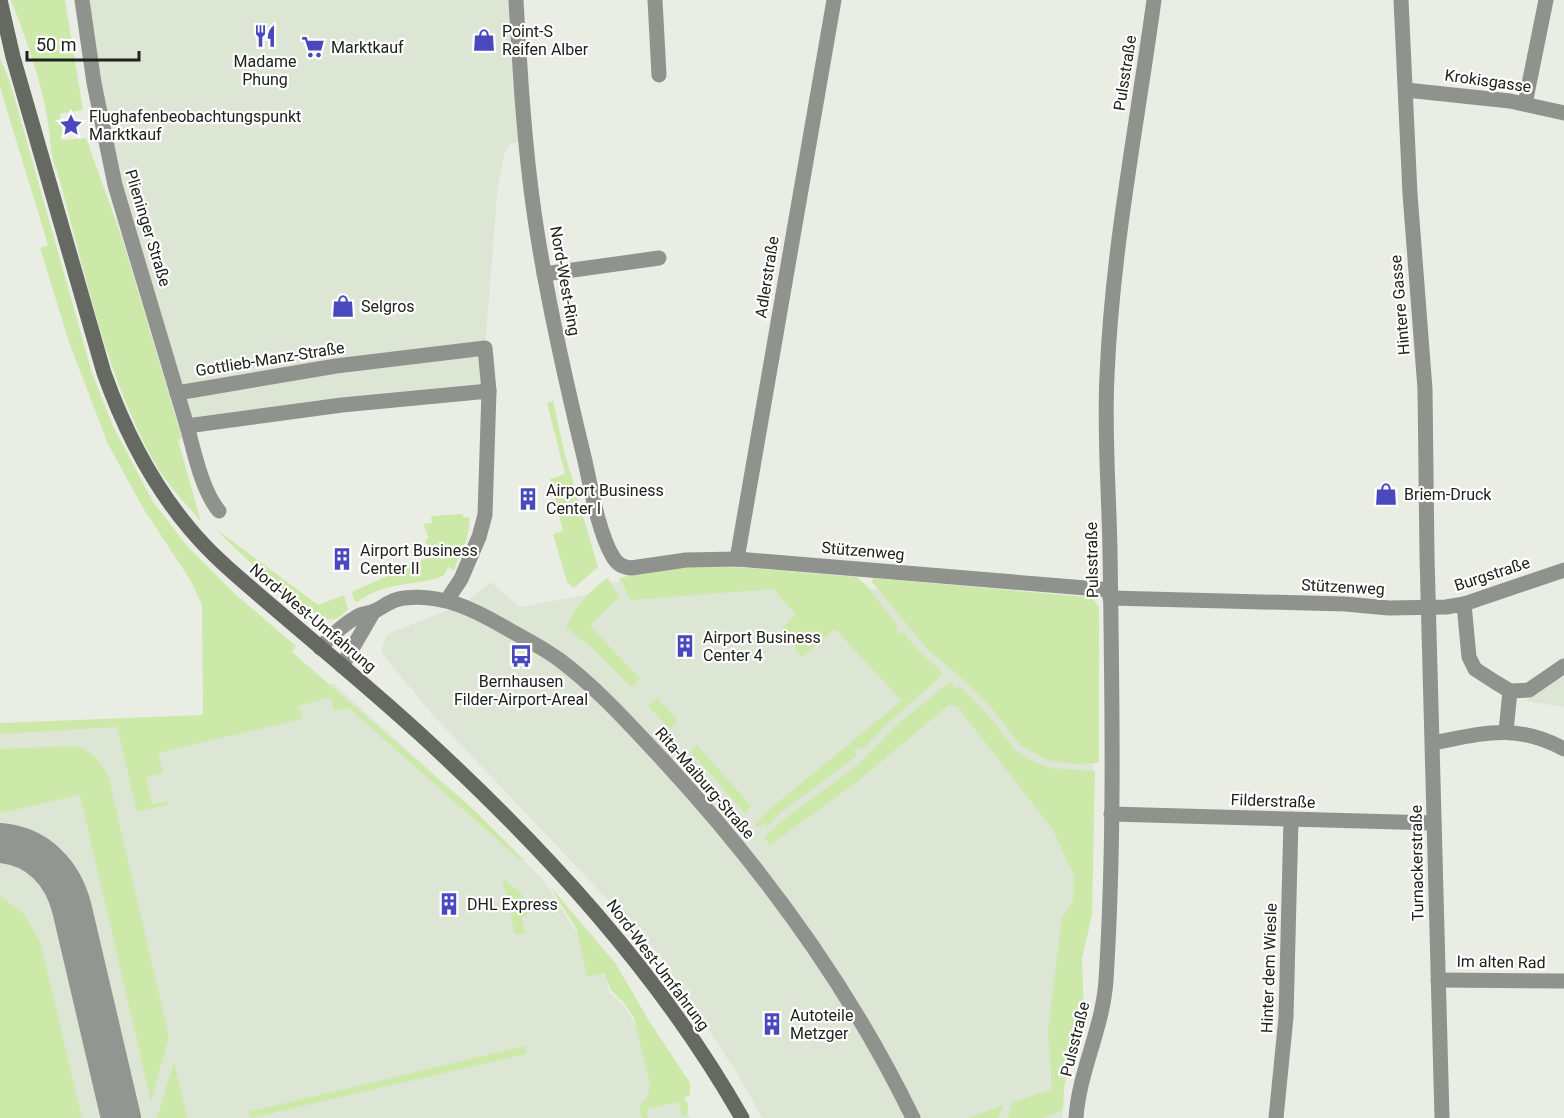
<svg xmlns="http://www.w3.org/2000/svg" width="1564" height="1118" viewBox="0 0 1564 1118" font-family="Roboto,sans-serif">
  <style>
    .built { fill: #dde5d4 }
    .green { fill: #cde9a9 }
    .lines { fill: none; stroke-linecap: round; stroke-linejoin: round }
    .taxiway { stroke: #939690; stroke-width: 40 }
    .minor { stroke: #90928e; stroke-width: 15 }
    .secondary { stroke: #666862; stroke-width: 15 }
    .labels { text-anchor: middle; dominant-baseline: central; stroke-width: 4.5; stroke-linejoin: round; paint-order: stroke }
    .poi-label { font-size: 16px; fill: #20221e; stroke: #fff; text-anchor: start }
    .street-label { font-size: 16px; fill: #20221e; stroke: #fff }
  </style>
  <rect width="100%" height="100%" fill="#e9ede4"/>
  <g class="built">
    <path d="M 82,0 L 516,0 L 518,142 L 510,144 L 504,154 L 497,194 L 485,348 L 489,391 L 187,426 L 128,227 Z"/>
    <path d="M 744,577 L 1092,608 L 1093,821 L 1064,1087 L 1062,1118 L 762,1118 L 742,1081 L 660,955 L 431,713 L 381,652 L 387,634 L 464,604 L 491,582 L 519,607 L 593,594 L 612,582 Z"/>
    <path d="M 1564,673 L 1564,707 L 1525,701 Z"/>
    <path d="M 333,683 L 475,811 L 544,881 L 607,980 L 609,992 L 623,1005 L 688,1104 L 687,1114 L 690,1118 L 0,1118 L 0,732 L 274,719 Z"/>
  </g>
  <g class="green">
    <path d="M 11,0 L 65,0 L 83,110 L 60,114 L 63,140 L 86,138 L 122,238 L 182,438 L 178,440 L 201,522 C 185,502 165,482 153,460 C 104,370 84,268 57,170 L 55,168 C 50,150 50,131 46,112 C 39,74 25,36 11,0 Z"/>
    <path d="M 0,58 L 10,82 L 93,376 L 113,426 L 153,502 L 188,547 L 236,595 L 296,646 L 292,652 L 476,812 L 525,861 L 519,859 L 349,708 L 334,711 L 331,697 L 299,706 L 302,719 L 158,753 L 163,773 L 146,777 L 152,804 L 169,801 L 169,804 L 137,812 L 117,727 L 0,734 L 0,723 L 203,715 L 202,605 L 191,581 L 143,508 L 108,444 L 70,345 L 40,248 L 48,245 L 0,87 Z"/>
    <path d="M 553,401 L 564,451 L 598,567 L 574,588 L 567,582 L 553,534 L 563,531 L 550,479 L 565,474 L 547,403 Z"/>
    <path d="M 463,514 L 463,517 L 470,518 L 467,539 L 454,570 L 448,567 L 444,575 L 438,578 C 405,587 388,581 357,602 L 354,600 L 352,592 L 431,556 L 425,540 L 429,538 L 423,524 L 432,523 L 431,516 Z"/>
    <path d="M 216,529 L 318,605 L 344,595 L 348,609 C 342,615 337,621 328,619 C 306,616 233,548 216,529 Z"/>
    <path d="M 698,566 L 751,568 L 857,577 L 868,587 L 898,626 L 895,629 L 899,634 L 903,632 L 920,652 L 941,671 L 941,676 L 887,724 L 862,750 L 859,747 L 854,751 L 857,756 L 781,812 L 767,826 L 763,823 L 757,828 L 755,825 L 771,808 L 899,703 L 901,700 L 835,629 L 802,657 L 781,630 L 796,614 L 773,589 L 631,600 L 619,578 L 673,567 Z"/>
    <path d="M 608,578 L 619,597 L 592,623 L 591,627 L 640,679 L 631,687 L 592,648 L 566,627 C 575,608 590,589 608,578 Z"/>
    <path d="M 873,578 L 1088,597 L 1094,600 L 1099,607 L 1099,761 L 1097,763 L 1074,764 L 1047,760 L 1020,745 L 990,706 L 960,677 L 928,650 L 872,582 Z"/>
    <path d="M 950,682 L 954,683 L 952,686 L 956,689 L 959,686 L 990,717 L 1015,750 L 1029,759 L 1049,768 L 1095,771 L 1092,915 L 1082,959 L 1084,1015 L 1064,1087 L 1063,1110 L 1043,1118 L 1008,1118 L 1013,1102 L 1052,1089 L 1048,1031 L 1062,918 L 1073,901 L 1074,875 L 1053,830 L 957,706 L 949,705 L 858,781 L 770,845 L 764,838 L 783,820 L 858,765 L 900,722 Z"/>
    <path d="M 657,698 L 678,721 L 670,729 L 648,706 Z"/>
    <path d="M 697,745 L 751,806 L 745,813 L 691,752 Z"/>
    <path d="M 74,746 C 91,749 102,763 109,779 L 169,1037 L 151,1101 L 80,795 L 0,813 L 0,749 Z"/>
    <path d="M 502,878 L 520,892 L 532,911 L 522,918 L 525,933 L 515,935 Z"/>
    <path d="M 550,886 L 616,964 L 649,1021 L 690,1083 L 690,1095 L 684,1098 L 688,1104 L 687,1115 L 682,1117 L 678,1102 L 647,1109 L 648,1118 L 642,1118 L 639,1105 L 647,1098 L 650,1085 L 634,1018 L 624,1003 L 611,990 L 604,973 L 587,977 L 577,930 Z"/>
    <path d="M 0,896 L 23,913 L 40,941 L 82,1118 L 0,1118 Z"/>
    <path d="M 525,1046 L 526,1054 L 251,1118 L 248,1112 Z"/>
    <path d="M 174,1062 L 187,1118 L 157,1118 Z"/>
    <path d="M 1004,1105 L 998,1118 L 968,1118 Z"/>
  </g>
  <g class="lines">
    <path class="taxiway" d="M 0,843 C 38,846 63,873 72,909 L 121,1118"/>
    <g class="minor">
      <path d="M 82,0 L 94,83 L 115,185 L 187,426 L 342,405 L 489,391"/>
      <path d="M 516,0 C 520,71 524,142 534,212 C 546,296 565,379 585,461 C 591,489 599,534 613,557 C 618,565 623,567 631,568 L 686,560 L 737,559 L 1110,590"/>
      <path d="M 655,0 L 659,75"/>
      <path d="M 1401,0 L 1410,194 L 1425,389 L 1427,556 L 1442,1118"/>
      <path d="M 1406,90 L 1510,101 L 1564,113"/>
      <path d="M 1525,104 L 1546,0"/>
      <path d="M 544,274 L 659,258"/>
      <path d="M 177,393 L 336,366 L 485,348 L 489,391 L 485,515 L 479,537 L 461,579 L 447,600"/>
      <path d="M 187,426 C 194,451 202,491 219,511"/>
      <path d="M 737,559 L 834,0"/>
      <path d="M 1110,598 L 1345,604 L 1389,608 L 1446,607 L 1464,604 L 1564,570"/>
      <path d="M 1464,604 L 1469,657 L 1475,669 L 1495,682 L 1510,691 L 1529,690 L 1564,666"/>
      <path d="M 320,648 C 331,636 344,624 358,616 C 363,613 370,613 375,611 C 385,606 392,599 404,598 C 442,593 475,610 506,628 C 525,639 544,648 561,661 C 598,689 630,725 662,759 C 760,865 850,988 913,1118"/>
      <path d="M 342,666 L 374,611"/>
      <path d="M 1506,731 L 1510,691"/>
      <path d="M 1433,743 C 1484,733 1516,723 1564,749"/>
      <path d="M 1111,814 L 1434,823"/>
      <path d="M 1438,980 L 1564,981"/>
      <path d="M 1076,1118 C 1079,1071 1103,1028 1106,980 C 1115,838 1112,694 1110,551 C 1109,492 1104,434 1107,376 C 1112,250 1137,125 1154,0"/>
      <path d="M 1276,1118 L 1286,1017 L 1291,819"/>
    </g>
    <path class="secondary" d="M 0,0 L 13,57 L 104,373 C 124,429 151,483 190,529 C 214,558 244,582 273,607 C 322,649 372,690 420,734 C 543,847 659,972 742,1118"/>
  </g>
  <defs>
    <g id="restaurant-bare" transform="scale(1.8)"><path d="M-5-6h1v4h1v-4h1v4h1v-4h1v5L-1.5 .5V6h-2V.5L-5-1ZM5-6V6H3V1.5H1.5Q1.5-4 5-6Z" fill="#4948be" stroke="#fff" stroke-width="2.5" paint-order="stroke"/></g>
    <g id="shop-bare" transform="scale(1.8)"><path d="M-5-2.5h2.3a2.7 3.5 0 0 1 5.4 0H5L5.5 6h-11ZM-1.5-2.5h3a1.5 2.3 0 0 0-3 0Z" fill="#4948be" stroke="#fff" stroke-width="2.5" paint-order="stroke"/></g>
    <g id="supermarket-bare" transform="scale(1.8)"><path d="M-6-5.5h2.5l.6 2H6L4.5 2H-2.5L-4.4-4H-6ZM-1.5 3.2a1.3 1.3 0 1 0 .1 0ZM3 3.2a1.3 1.3 0 1 0 .1 0Z" fill="#4948be" stroke="#fff" stroke-width="2.5" paint-order="stroke"/></g>
    <g id="sight-bare" transform="scale(1.8)"><path d="M0-6L1.8-2.2L6-1.7L2.9 1.2L3.7 5.4L0 3.3L-3.7 5.4L-2.9 1.2L-6-1.7L-1.8-2.2Z" fill="#4948be" stroke="#fff" stroke-width="2.5" paint-order="stroke"/></g>
    <g id="building-bare" transform="scale(1.8)"><path d="M-4-6H4V6H1V3H-1V6H-4ZM-2.5-4.3h1.7v1.8h-1.7ZM.8-4.3h1.7v1.8H.8ZM-2.5-1h1.7V.8h-1.7ZM.8-1h1.7V.8H.8Z" fill="#4948be" stroke="#fff" stroke-width="2.5" paint-order="stroke"/></g>
    <g id="bus-bare" transform="scale(1.8)"><path d="M-5-6H5V4H4V6H2V4H-2V6H-4V4H-5ZM-3.5-4V0h7V-4ZM-3.5 1.2v1.5H-2V1.2ZM2 1.2v1.5H3.5V1.2Z" fill="#4948be" stroke="#fff" stroke-width="2.5" paint-order="stroke"/></g>
  </defs>
  <g fill-rule="evenodd">
    <use href="#restaurant-bare" x="265" y="36"/>
    <use href="#shop-bare" x="484" y="40"/>
    <use href="#supermarket-bare" x="313" y="47"/>
    <use href="#sight-bare" x="71" y="125"/>
    <use href="#shop-bare" x="343" y="306"/>
    <use href="#shop-bare" x="1386" y="494"/>
    <use href="#building-bare" x="528" y="499"/>
    <use href="#building-bare" x="342" y="559"/>
    <use href="#building-bare" x="685" y="646"/>
    <use href="#bus-bare" x="521" y="656"/>
    <use href="#building-bare" x="449" y="904"/>
    <use href="#building-bare" x="772" y="1024"/>
  </g>
  <g class="labels">
    <g class="poi-label">
      <text x="502" y="31">Point-S<tspan x="502" dy="18">Reifen Alber</tspan></text>
      <text x="331" y="47">Marktkauf</text>
      <text x="265" y="61" text-anchor="middle">Madame<tspan x="265" dy="18">Phung</tspan></text>
      <text x="89" y="116">Flughafenbeobachtungspunkt<tspan x="89" dy="18">Marktkauf</tspan></text>
      <text x="361" y="306">Selgros</text>
      <text x="546" y="490">Airport Business<tspan x="546" dy="18">Center I</tspan></text>
      <text x="1404" y="494">Briem-Druck</text>
      <text x="360" y="550">Airport Business<tspan x="360" dy="18">Center II</tspan></text>
      <text x="703" y="637">Airport Business<tspan x="703" dy="18">Center 4</tspan></text>
      <text x="521" y="681" text-anchor="middle">Bernhausen<tspan x="521" dy="18">Filder-Airport-Areal</tspan></text>
      <text x="467" y="904">DHL Express</text>
      <text x="790" y="1015">Autoteile<tspan x="790" dy="18">Metzger</tspan></text>
    </g>
    <g class="street-label">
      <text transform="translate(1125 73) rotate(-81)">Pulsstraße</text>
      <text transform="translate(1488 81) rotate(8)">Krokisgasse</text>
      <text transform="translate(148 228) rotate(73)">Plieninger Straße</text>
      <text transform="translate(767 277) rotate(-81)">Adlerstraße</text>
      <text transform="translate(565 281) rotate(80)">Nord-West-Ring</text>
      <text transform="translate(1400 305) rotate(-95)">Hintere Gasse</text>
      <text transform="translate(270 359) rotate(-9)">Gottlieb-Manz-Straße</text>
      <text transform="translate(863 551) rotate(5)">Stützenweg</text>
      <text transform="translate(1092 560) rotate(-91)">Pulsstraße</text>
      <text transform="translate(1492 574) rotate(-18)">Burgstraße</text>
      <text transform="translate(1343 587) rotate(3)">Stützenweg</text>
      <text transform="translate(313 618) rotate(40)">Nord-West-Umfahrung</text>
      <text transform="translate(705 783) rotate(49)">Rita-Maiburg-Straße</text>
      <text transform="translate(1273 801) rotate(2)">Filderstraße</text>
      <text transform="translate(1417 863) rotate(-91)">Turnackerstraße</text>
      <text transform="translate(1501 962) rotate(1)">Im alten Rad</text>
      <text transform="translate(658 965) rotate(53)">Nord-West-Umfahrung</text>
      <text transform="translate(1269 968) rotate(-88)">Hinter dem Wiesle</text>
      <text transform="translate(1075 1039) rotate(-76)">Pulsstraße</text>
    </g>
  </g>
  <path d="M27 51v9h112v-9" fill="none" stroke="#20221e" stroke-width="3"/>
  <text x="36" y="51" font-size="18" fill="#20221e" stroke="#ffffff" stroke-width="4.5" paint-order="stroke">50 m</text>
</svg>
